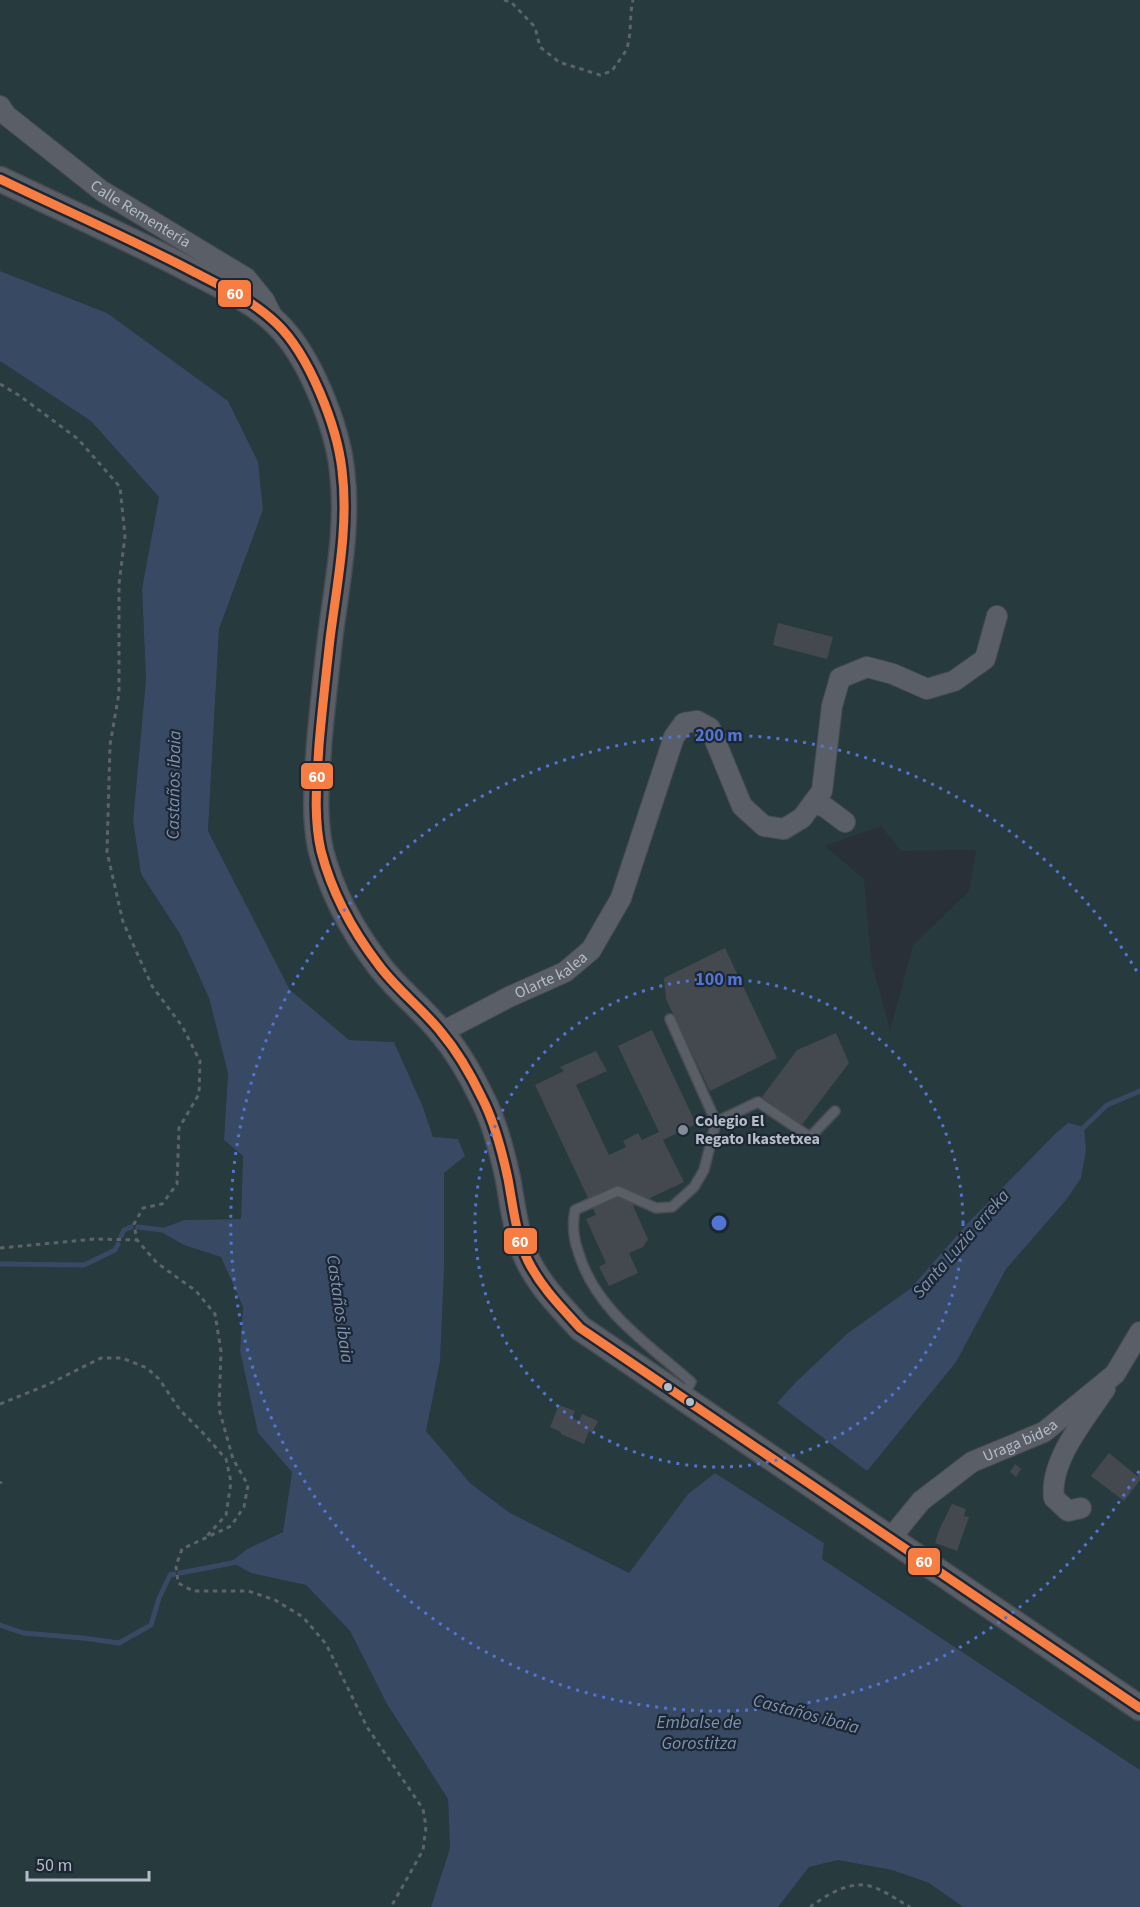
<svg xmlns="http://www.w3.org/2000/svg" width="1140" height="1907" viewBox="0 0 1140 1907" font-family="'Source Sans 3',sans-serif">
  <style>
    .green { fill: #273a3e; fill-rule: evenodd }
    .water { fill: #384963 }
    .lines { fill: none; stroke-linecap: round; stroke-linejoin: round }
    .stream { stroke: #384963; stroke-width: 5 }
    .building { fill: #444950 }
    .service-casing { stroke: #484c53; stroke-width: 12 }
    .minor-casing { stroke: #484c53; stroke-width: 22 }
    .tertiary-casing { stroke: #484c53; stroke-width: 27 }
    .path { stroke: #5d636a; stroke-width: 3; stroke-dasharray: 4.5 4.5; stroke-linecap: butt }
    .service { stroke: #5a5e66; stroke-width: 9 }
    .minor { stroke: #5a5e66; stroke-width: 20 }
    .tertiary { stroke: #5a5e66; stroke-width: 24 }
    .bus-1-casing { stroke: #1d2633; stroke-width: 14 }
    .bus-1 { stroke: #f77d43; stroke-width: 9 }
    .ring { fill: none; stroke: #5274d3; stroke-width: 3; stroke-dasharray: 3 6 }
    .poi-dot { fill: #848b96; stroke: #1d2633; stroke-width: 2 }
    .bus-dot { fill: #b4bcc9; stroke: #1d2633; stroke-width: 2 }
    .labels { text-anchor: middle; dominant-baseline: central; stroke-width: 4.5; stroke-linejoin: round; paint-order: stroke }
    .street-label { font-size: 16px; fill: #b4bcc9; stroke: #1d2633 }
    .poi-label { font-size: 16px; font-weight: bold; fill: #b4bcc9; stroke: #1d2633; text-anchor: start }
    .water-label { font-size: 18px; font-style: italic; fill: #7c92b1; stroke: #1d2633 }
    .centre { fill: #5274d3; stroke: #1d2633; stroke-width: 3 }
    .ring-label { font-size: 18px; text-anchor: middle; font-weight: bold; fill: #5274d3; stroke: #1d2633; stroke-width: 4.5; stroke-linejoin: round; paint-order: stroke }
    .line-badge { stroke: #1d2633; stroke-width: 2 }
    .badge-label { font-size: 16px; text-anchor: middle; font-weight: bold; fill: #fff }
  </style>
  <rect width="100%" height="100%" fill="#2a3038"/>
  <g class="green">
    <path d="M 0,0 L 1140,0 L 1140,1770 L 822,1559 L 824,1543 L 715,1473 L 688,1494 L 629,1573 L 510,1513 L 470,1483 L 426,1431 L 440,1362 L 444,1271 L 444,1173 L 423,1107 L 394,1042 L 349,1040 L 290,990 L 208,831 L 219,629 L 263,510 L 107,313 L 0,271 ZM 881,826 L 901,851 L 976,850 L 970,890 L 913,946 L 890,1030 L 871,960 L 864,879 L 825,846 Z"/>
    <path d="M 0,361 L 92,421 L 159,497 L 142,589 L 146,679 L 133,821 L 141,874 L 180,934 L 209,998 L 228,1073 L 224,1140 L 243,1156 L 241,1219 L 184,1220 L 159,1230 L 184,1245 L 221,1257 L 243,1307 L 240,1351 L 258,1433 L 292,1471 L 283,1532 L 247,1549 L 232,1562 L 251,1573 L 306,1585 L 350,1631 L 387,1704 L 448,1799 L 450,1848 L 431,1907 L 0,1907 Z"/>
    <path d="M 838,1860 L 892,1870 L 929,1883 L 963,1907 L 778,1907 L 809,1867 Z"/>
  </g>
  <g class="water">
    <path d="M 0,271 L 107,313 L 228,401 L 258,462 L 263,510 L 219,629 L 208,831 L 290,990 L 349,1040 L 394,1042 L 423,1107 L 433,1137 L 458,1139 L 465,1156 L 444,1173 L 444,1271 L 440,1362 L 426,1431 L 470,1483 L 510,1513 L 629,1573 L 688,1494 L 715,1473 L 824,1543 L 822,1559 L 1140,1770 L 1140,1907 L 963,1907 L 929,1883 L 892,1870 L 838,1860 L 809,1867 L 778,1907 L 431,1907 L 450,1848 L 448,1799 L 387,1704 L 350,1631 L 306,1585 L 251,1573 L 231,1562 L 247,1549 L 283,1532 L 292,1472 L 258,1433 L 240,1351 L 243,1307 L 221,1257 L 184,1245 L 158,1230 L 184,1220 L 241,1219 L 243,1156 L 224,1140 L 228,1073 L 209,998 L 180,934 L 141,874 L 133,821 L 146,679 L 142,589 L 159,497 L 91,421 L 0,361 Z"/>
    <path d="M 1068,1123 L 1084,1127 L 1086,1150 L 1081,1178 L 1066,1200 L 1006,1269 L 956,1362 L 867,1471 L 777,1403 L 796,1382 L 848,1333 L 910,1289 L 967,1224 L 1055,1134 Z"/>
  </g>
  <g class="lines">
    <g class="stream">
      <path d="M 1080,1131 L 1107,1105 L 1140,1091"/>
      <path d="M 138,1227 L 163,1230"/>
      <path d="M 121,1236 L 124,1230 L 131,1227"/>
      <path d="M 0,1264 L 84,1265 L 115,1250 L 118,1244"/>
      <path d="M 180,1573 L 237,1562"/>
      <path d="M 0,1625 L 23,1633 L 83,1638 L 119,1643 L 151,1625 L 159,1598 L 170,1575 L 174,1574"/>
    </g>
  </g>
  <g class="building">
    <path d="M 778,623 L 833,637 L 827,659 L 773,645 Z"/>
    <path d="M 725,948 L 777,1058 L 710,1091 L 666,999 L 664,978 Z"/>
    <path d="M 652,1030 L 696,1124 L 663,1140 L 684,1182 L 633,1206 L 648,1239 L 643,1247 L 629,1253 L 638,1273 L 609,1286 L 599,1267 L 606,1263 L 586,1219 L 596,1215 L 535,1085 L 564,1071 L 560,1067 L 596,1051 L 607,1071 L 576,1085 L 609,1155 L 626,1147 L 623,1141 L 638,1133 L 642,1140 L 659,1132 L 618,1046 Z"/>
    <path d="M 836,1033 L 849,1063 L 801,1126 L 762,1097 L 797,1050 Z"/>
    <path d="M 559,1405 L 575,1411 L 572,1418 L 579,1421 L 582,1414 L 598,1421 L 592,1433 L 589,1431 L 584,1444 L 561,1434 L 561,1432 L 550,1427 Z"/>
    <path d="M 1109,1453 L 1137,1476 L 1140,1472 L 1140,1480 L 1124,1501 L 1091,1476 Z"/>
    <path d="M 1015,1464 L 1021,1469 L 1016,1477 L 1010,1472 Z"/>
    <path d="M 952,1504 L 966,1509 L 964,1516 L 969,1517 L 957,1551 L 935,1543 L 939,1530 Z"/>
  </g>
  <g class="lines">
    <g class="service-casing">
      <g id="service">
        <path d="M 670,1019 L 716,1122 L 704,1170 L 694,1187 L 672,1207 L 656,1208 L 618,1191 L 575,1210 C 572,1225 573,1237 578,1251 C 595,1310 647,1343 691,1382 L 683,1397"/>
        <path d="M 716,1122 L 758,1102 L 810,1137 L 835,1111"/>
      </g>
    </g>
    <g class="minor-casing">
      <g id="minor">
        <path id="s1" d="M 0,106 L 6,115 L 102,191 L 246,278 L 264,300 L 272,316"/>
        <path d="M 813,803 L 825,807 L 845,822"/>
        <path id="s2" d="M 442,1032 L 509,997 L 565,972 L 591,950 L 621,898 L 674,737 L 684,723 L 697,721 L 710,728 L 742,806 L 764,826 L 784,829 L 802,818 L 822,791 L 832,706 L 840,678 L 867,667 L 893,674 L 927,689 L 954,681 L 985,659 L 997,616"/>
        <path d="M 1081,1508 L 1068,1511 L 1054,1498 C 1049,1461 1085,1419 1105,1389"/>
        <path id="s3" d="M 890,1539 L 921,1501 L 972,1462 L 1044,1432 L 1115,1374 L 1140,1332"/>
      </g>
    </g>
    <g class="tertiary-casing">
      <path id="tertiary" d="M 0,179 C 64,210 129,238 192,271 C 221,286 252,300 276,323 C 309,354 337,426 342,470 C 349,526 337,583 330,639 C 326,675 322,710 319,745 C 317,780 313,816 321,851 C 332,893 352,930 378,964 C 396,989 422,1008 441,1032 C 457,1051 471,1075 482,1098 C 495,1123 502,1151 508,1179 C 513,1206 516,1236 528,1261 C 541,1287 561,1307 580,1328 L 1140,1708"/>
    </g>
    <g class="path">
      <path d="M 504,0 L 511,2 L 535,27 L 540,47 L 559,62 L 600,75 L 612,71 C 615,66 626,52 627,48 C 632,32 629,16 633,0"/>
      <path d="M 0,384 L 20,396 L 78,439 L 120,487 L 125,536 L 119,584 L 119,693 L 110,745 L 107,852 L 123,922 L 152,986 L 182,1026 L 200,1061 L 199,1094 L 179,1128 L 177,1184 L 162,1204 L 143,1208 L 134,1224 L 137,1240 L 157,1263 L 196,1291 L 215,1314 L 221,1351 L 219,1409 L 233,1459 L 248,1485 L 244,1507 L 231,1526 L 182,1549 L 176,1566 L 178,1583 L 193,1591 L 248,1591 L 275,1600 L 303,1617 L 326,1644 L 367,1727 L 423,1809 L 426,1827 L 423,1850 L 391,1907"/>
      <path d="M 0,1248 L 95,1239 L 137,1240"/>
      <path d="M 0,1404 L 47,1385 L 101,1358 L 122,1358 L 147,1368 L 159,1379 L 180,1410 L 203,1433 L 226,1459 L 231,1482 L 226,1515 L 206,1537"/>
      <path d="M 0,1483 L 2,1482"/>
      <path d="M 810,1907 C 828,1894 853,1878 876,1888 C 888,1893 899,1901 910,1907"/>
    </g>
    <use href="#service" class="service"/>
    <use href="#minor" class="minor"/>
    <use href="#tertiary" class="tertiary"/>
    <g class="bus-1-casing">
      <path id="bus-1" d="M 0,179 C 64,210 129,238 192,271 C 221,286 252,300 276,323 C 309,354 337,426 342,470 C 349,526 337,583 330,639 C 326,675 322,710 319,745 C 317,780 313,816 321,851 C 332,893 352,930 378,964 C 396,989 422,1008 441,1032 C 457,1051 471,1075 482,1098 C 495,1123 502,1151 508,1179 C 513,1206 516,1236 528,1261 C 541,1287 561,1307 580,1328 L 1140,1708"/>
    </g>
    <use href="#bus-1" class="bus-1"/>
  </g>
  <g class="ring">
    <circle cx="719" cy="1223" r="244"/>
    <path d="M1139 1471A488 488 0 1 1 1139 975"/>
  </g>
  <circle class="poi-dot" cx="683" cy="1130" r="6"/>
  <g class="bus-dot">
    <circle cx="668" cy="1387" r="5"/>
    <circle cx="690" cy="1402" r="5"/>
  </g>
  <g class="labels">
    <g class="street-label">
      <text stroke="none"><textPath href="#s1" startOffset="178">Calle Rementería</textPath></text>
      <text stroke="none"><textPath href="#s2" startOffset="123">Olarte kalea</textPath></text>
      <text stroke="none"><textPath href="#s3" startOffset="166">Uraga bidea</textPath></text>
    </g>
    <g class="poi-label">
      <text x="695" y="1121">Colegio El<tspan x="695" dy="18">Regato Ikastetxea</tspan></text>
    </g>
    <g class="water-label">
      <text transform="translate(174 785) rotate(-89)">Castaños ibaia</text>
      <text transform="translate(961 1244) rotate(-49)">Santa Luzia erreka</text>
      <text transform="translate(340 1309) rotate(82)">Castaños ibaia</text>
      <text transform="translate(806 1714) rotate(15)">Castaños ibaia</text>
      <text x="699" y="1722">Embalse de<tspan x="699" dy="21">Gorostitza</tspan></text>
    </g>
  </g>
  <circle cx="719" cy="1223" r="9" class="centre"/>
  <g class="ring-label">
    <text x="719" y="741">200 m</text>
    <text x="719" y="985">100 m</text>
  </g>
  <g class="line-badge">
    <rect x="217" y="279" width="35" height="29" rx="6" fill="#f77d43"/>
    <rect x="300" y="762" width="34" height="28" rx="6" fill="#f77d43"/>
    <rect x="503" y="1227" width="35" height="28" rx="6" fill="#f77d43"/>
    <rect x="907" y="1547" width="34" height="29" rx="6" fill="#f77d43"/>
  </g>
  <g class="badge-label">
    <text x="235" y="299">60</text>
    <text x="317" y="782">60</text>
    <text x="520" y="1247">60</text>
    <text x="924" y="1567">60</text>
  </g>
  <path d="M27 1871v9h122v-9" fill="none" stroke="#b4bcc9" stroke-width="3"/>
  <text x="36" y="1871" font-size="18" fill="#b4bcc9" stroke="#1d2633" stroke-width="4.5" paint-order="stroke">50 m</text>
</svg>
